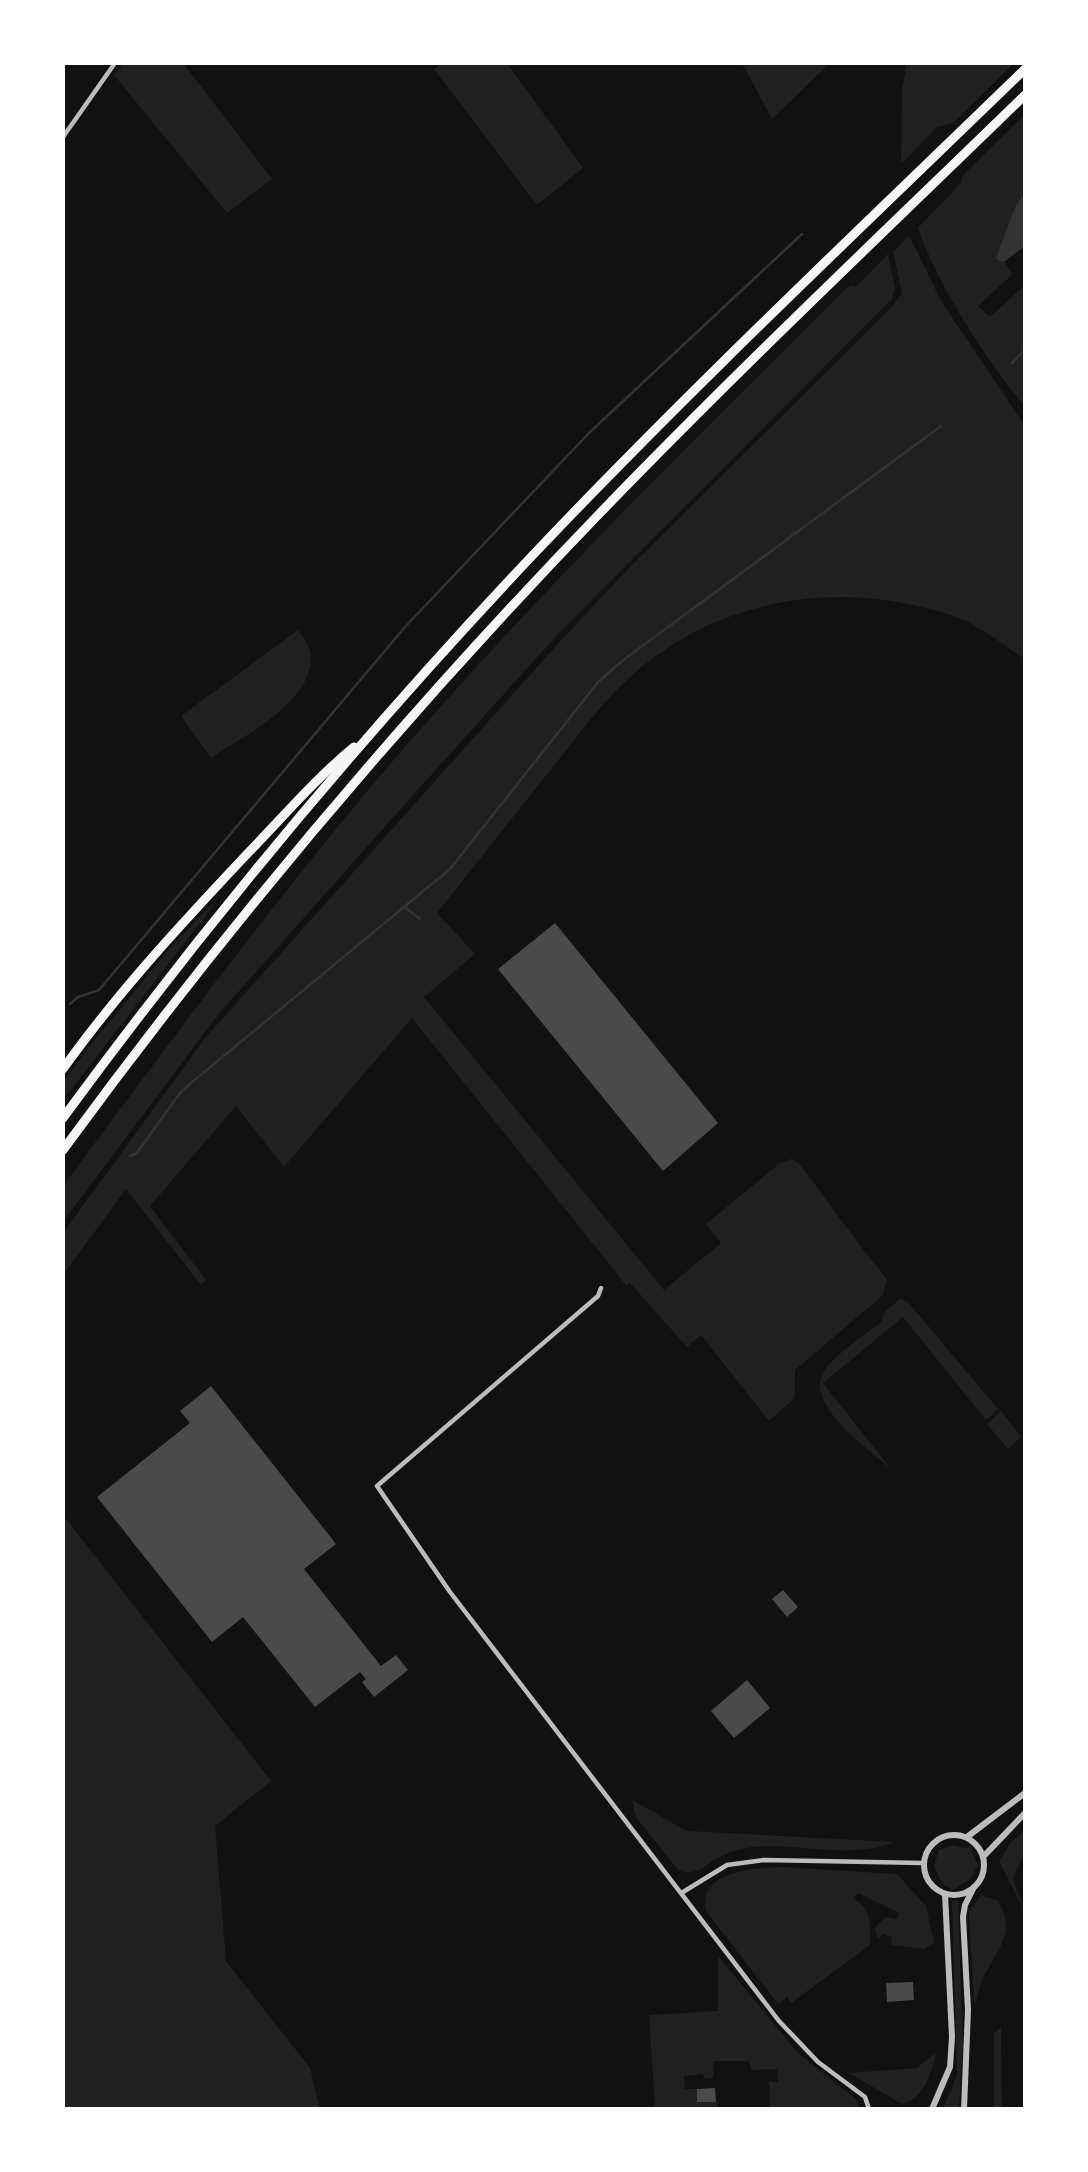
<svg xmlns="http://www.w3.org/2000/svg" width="1088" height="2172" viewBox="0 0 1088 2172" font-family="'Noto Sans',sans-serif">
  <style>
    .green { fill: #202020 }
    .water { fill: #333 }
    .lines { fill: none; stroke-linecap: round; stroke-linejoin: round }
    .stream { stroke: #333; stroke-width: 2.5 }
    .building { fill: #4a4a4a }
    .minor { stroke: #bcbcbc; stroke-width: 4.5 }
    .tertiary { stroke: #bcbcbc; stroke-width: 6 }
    .motorway { stroke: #f5f5f5; stroke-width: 9 }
  </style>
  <rect width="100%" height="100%" fill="#111"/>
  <g class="green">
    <path d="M 124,63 L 183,63 L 272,179 L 227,213 L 114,75 Z"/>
    <path d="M 441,63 L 507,63 L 583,168 L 537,205 L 434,69 Z"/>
    <path d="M 742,63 L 830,63 L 772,119 Z"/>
    <path d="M 907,63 L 1014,63 L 953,123 L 937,127 L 901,164 L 902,90 Z"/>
    <path d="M 1025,114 L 1025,193 L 1016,205 L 999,261 L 1004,262 L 1013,274 L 978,306 L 990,317 L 1025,285 L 1025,407 C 986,359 938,286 918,228 L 960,184 L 964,174 Z"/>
    <path d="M 909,235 L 941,301 L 1025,426 L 1025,660 C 1007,647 988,632 968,622 C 948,612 923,607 902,603 C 804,584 700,611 627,680 C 599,706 576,738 552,768 C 513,817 475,865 437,913 L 475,954 L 424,997 L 664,1290 L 721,1243 L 706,1224 L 780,1163 L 791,1159 L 798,1162 C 828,1201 855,1241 887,1279 L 883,1295 L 795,1370 L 795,1398 L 769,1421 L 701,1335 L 687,1347 L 630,1283 L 626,1285 L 412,1018 L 284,1167 L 236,1106 L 150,1206 L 206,1280 L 201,1285 L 126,1189 L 63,1275 L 63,1233 L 206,1037 L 564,637 L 633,564 L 892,307 L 902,293 L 893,252 Z"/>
    <path d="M 888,254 L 895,288 L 892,299 L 556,636 L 389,822 L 216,1017 L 63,1222 L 63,1186 C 161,1054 259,921 364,795 C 515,615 684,450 850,285 L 856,287 Z"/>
    <path d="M 298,630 C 301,635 308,642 309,648 C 323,697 244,736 211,758 L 181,716 Z"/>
    <path d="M 217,899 L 207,914 L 63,1100 L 63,1082 L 97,1037 L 171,947 Z"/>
    <path d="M 900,1299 L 907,1301 L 998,1409 L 986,1420 L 903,1317 L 823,1383 L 905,1487 C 898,1479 892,1469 884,1463 C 863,1445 804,1402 824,1371 C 834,1355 865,1335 881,1322 L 885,1312 Z"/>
    <path d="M 1001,1411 L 1021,1437 L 1008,1449 L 987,1424 Z"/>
    <path d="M 63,1515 L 271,1781 L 215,1826 L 226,1961 L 310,2068 L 320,2109 L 63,2109 Z"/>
    <path d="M 632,1800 L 687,1831 L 894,1842 C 849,1860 800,1843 753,1847 C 744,1848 730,1851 722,1856 C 706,1863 697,1878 678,1870 L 636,1817 Z"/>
    <path d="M 1025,1830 L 1025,1852 L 1013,1878 L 1025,1913 L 999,1861 L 1011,1842 Z"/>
    <path d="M 953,1845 L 965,1848 L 970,1846 L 978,1866 L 970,1879 L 953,1890 L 942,1884 L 934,1866 L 939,1850 Z"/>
    <path d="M 782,1867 L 897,1874 L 926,1906 L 934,1943 L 924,1949 L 891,1945 L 892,1937 L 883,1934 L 878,1939 L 875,1928 L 885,1917 L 897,1919 L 899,1913 L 858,1893 L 854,1899 C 872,1909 870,1925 870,1945 L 791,2003 L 787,1997 L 778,2004 L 706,1911 C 697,1871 755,1868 782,1867 Z"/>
    <path d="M 981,1895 L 998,1901 C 1017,1932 997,1950 983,1978 C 979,1986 979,1997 974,2004 L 969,1912 Z"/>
    <path d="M 958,1900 L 963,2046 L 959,2109 L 943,2109 L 957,2075 L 952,1901 Z"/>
    <path d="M 718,1956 L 798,2053 L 857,2100 L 859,2109 L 770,2109 L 769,2082 L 778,2082 L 777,2069 L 752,2070 L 748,2061 L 714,2061 L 713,2078 L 704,2079 L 703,2074 L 684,2076 L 685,2089 L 697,2089 L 698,2102 L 718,2102 L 716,2109 L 655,2109 L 649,2015 L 718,2011 Z"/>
    <path d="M 1001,2027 L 1002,2109 L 994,2109 L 994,2034 Z"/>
    <path d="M 936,2052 C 932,2072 924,2099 902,2104 L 849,2073 L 917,2068 Z"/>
  </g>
  <path class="water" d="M 1025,193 L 1025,246 L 1004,262 L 999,261 L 996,258 L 1016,205 Z"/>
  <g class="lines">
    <g class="stream">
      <path d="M 1012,363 L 1025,349"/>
      <path d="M 406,908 L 420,919"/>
      <path d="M 70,1004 L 78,997 L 99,990 L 405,627 L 589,433 L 802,234"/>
      <path d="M 130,1156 L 136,1154 L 180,1093 L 191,1083 L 450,869 L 599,681 L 626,658 L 941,426"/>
    </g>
  </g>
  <g class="building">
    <path d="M 555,923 L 718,1123 L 663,1171 L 498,969 Z"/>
    <path d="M 211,1386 L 336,1544 L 304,1569 L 381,1666 L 396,1655 L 408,1670 L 374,1697 L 362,1682 L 366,1679 L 360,1672 L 315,1707 L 243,1617 L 212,1642 L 97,1497 L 190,1423 L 180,1411 Z"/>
    <path d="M 783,1590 L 798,1607 L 787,1617 L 772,1599 Z"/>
    <path d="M 747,1680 L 770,1708 L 734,1738 L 711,1711 Z"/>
    <path d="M 913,1982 L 914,2000 L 887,2002 L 886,1983 Z"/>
    <path d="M 715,2088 L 716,2102 L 697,2102 L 697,2089 Z"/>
  </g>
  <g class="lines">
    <g class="minor">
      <path d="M 63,137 L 115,63"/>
      <path d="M 601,1288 L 598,1296 L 377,1486 L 450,1592 L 779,2021 L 818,2062 L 865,2097 L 869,2109"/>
      <path d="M 683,1892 L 727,1865 L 764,1860 L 923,1863"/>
    </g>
    <g class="tertiary">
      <circle cx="954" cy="1865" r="30"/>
      <path d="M 967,1837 L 1025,1793"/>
      <path d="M 983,1857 L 1025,1813"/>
      <path d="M 932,2109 L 950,2067 L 952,2037 L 945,1894"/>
      <path d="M 964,2109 L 968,2010 L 963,1917 L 965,1905 L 974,1887"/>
    </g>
    <g class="motorway">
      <path d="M 63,1069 C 118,992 183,922 248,853 C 283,817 315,779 354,747"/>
      <path d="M 63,1118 C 207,922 364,734 531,557 C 690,389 859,230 1025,69"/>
      <path d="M 63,1150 C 227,926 407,713 600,513 C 738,370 882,234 1025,95"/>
    </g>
  </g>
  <rect width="1088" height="2172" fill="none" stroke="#ffffff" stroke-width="130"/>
</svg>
